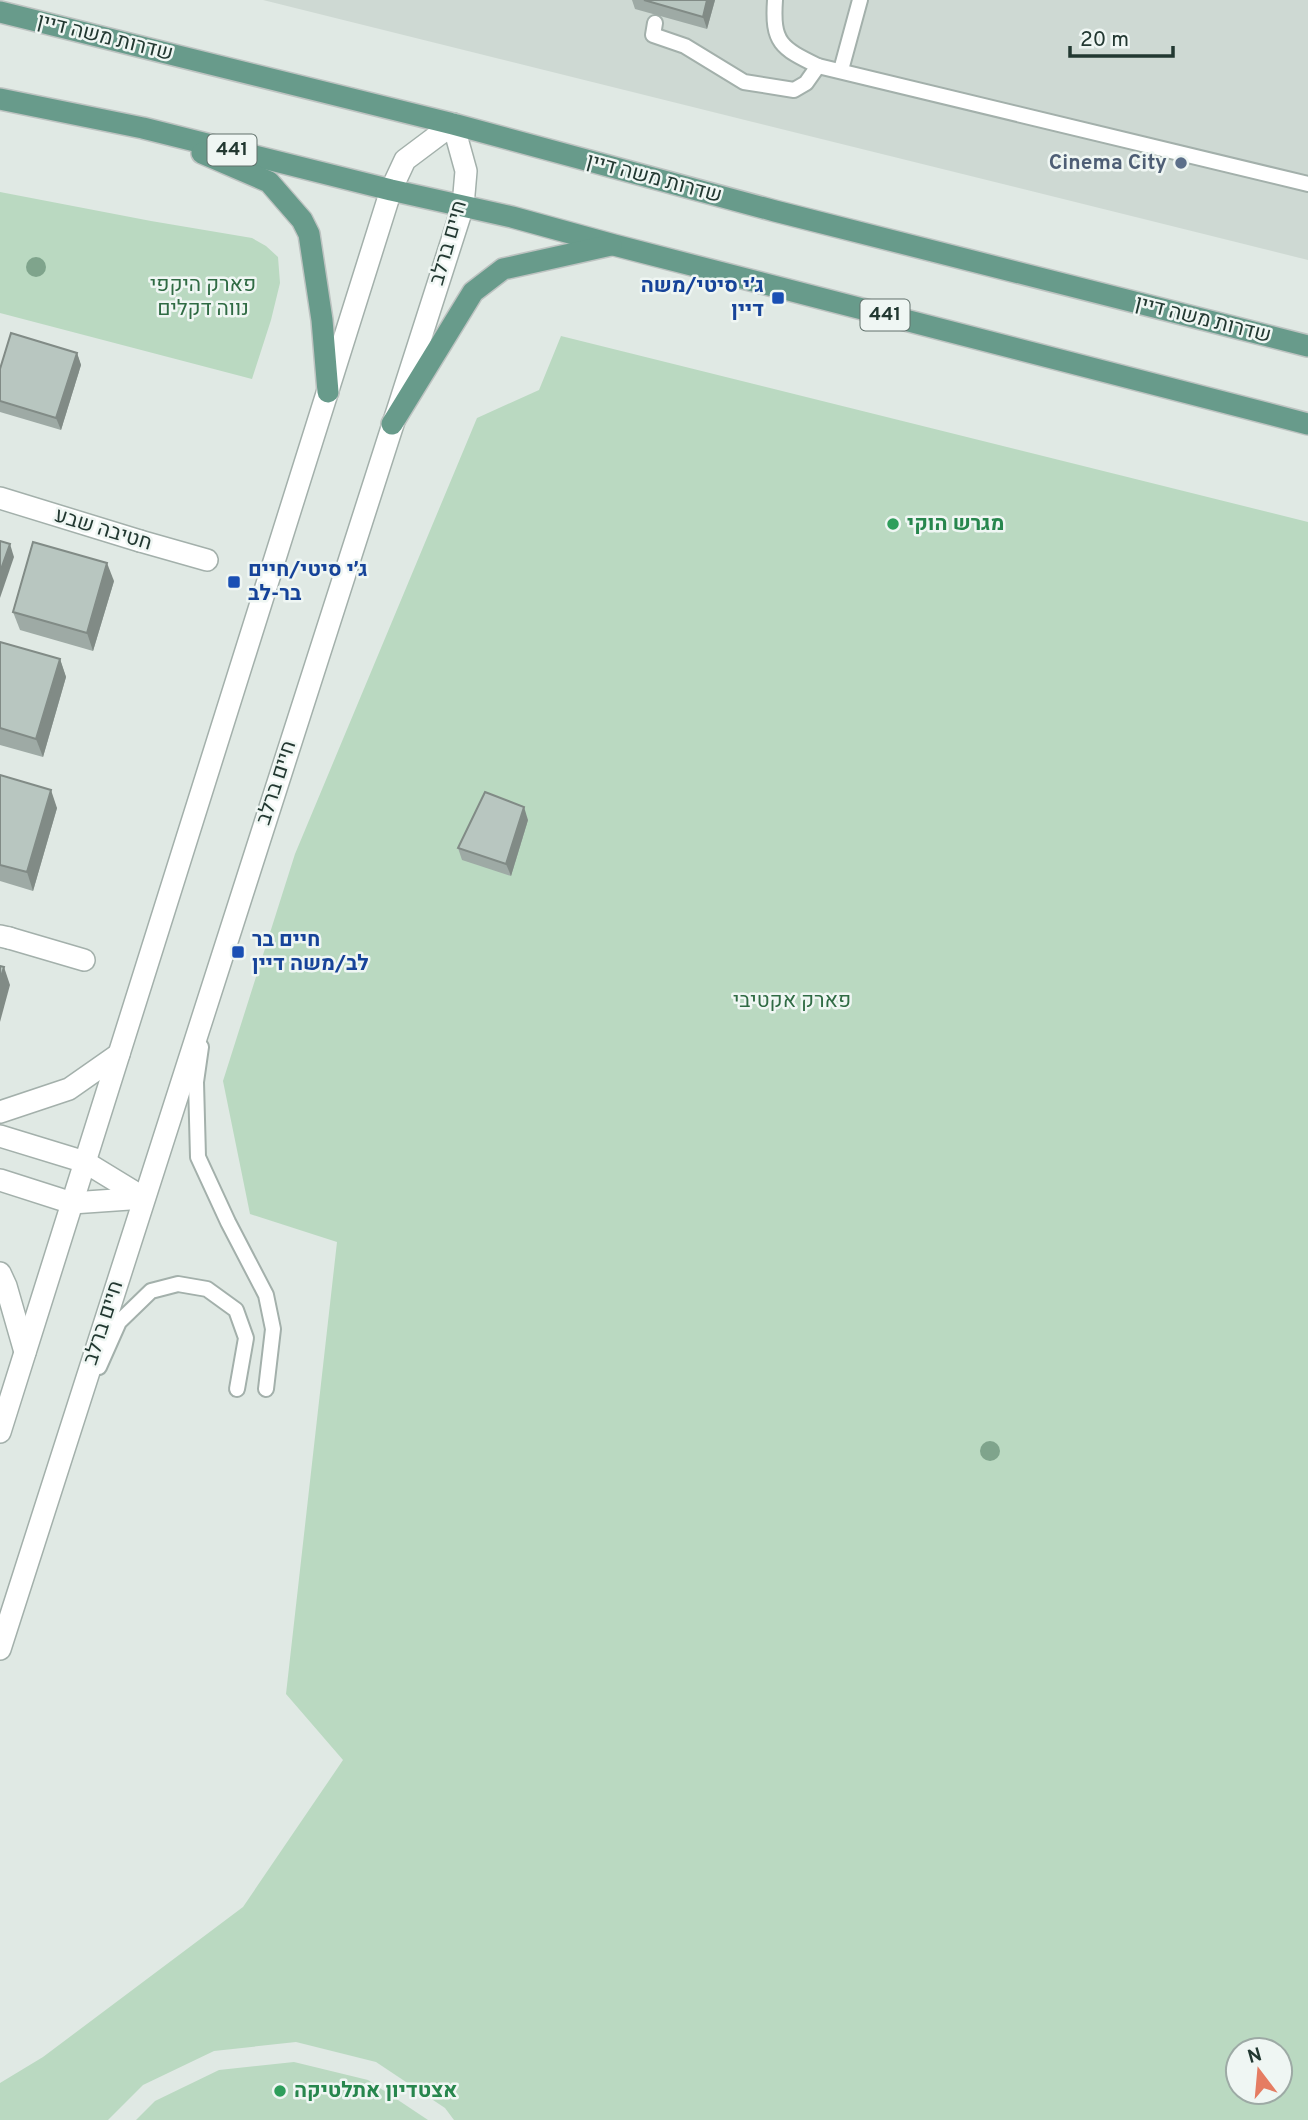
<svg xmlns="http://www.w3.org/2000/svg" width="1308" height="2120" viewBox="0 0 1308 2120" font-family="Overpass,Heebo,sans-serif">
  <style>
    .built { fill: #ced9d3 }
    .green { fill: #bad9c1; fill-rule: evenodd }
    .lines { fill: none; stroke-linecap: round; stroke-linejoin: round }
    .service-casing { stroke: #a3b0ab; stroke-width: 18 }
    .pedestrian-casing { stroke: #a3b0ab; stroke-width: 24 }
    .minor-casing { stroke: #a3b0ab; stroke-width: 24 }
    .tertiary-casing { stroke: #a3b0ab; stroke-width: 24 }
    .primary-casing { stroke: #bdc3c1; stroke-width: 24 }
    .service { stroke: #fff; stroke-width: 14 }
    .pedestrian { stroke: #fff; stroke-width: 21 }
    .minor { stroke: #fff; stroke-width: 21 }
    .tertiary { stroke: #fff; stroke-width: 21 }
    .primary { stroke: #689b8b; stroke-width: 21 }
    .tree { fill: #7fa48c }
    .wall { fill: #9eaaa5 }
    .shaded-wall { fill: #818b86 }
    .building { fill: #b8c6c0; stroke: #818b86; stroke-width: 2 }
    .service-dot { fill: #5c6f8a; stroke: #eff6f3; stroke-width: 2.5 }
    .transit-dot { fill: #1a4fb4; stroke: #eff6f3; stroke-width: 2.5 }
    .leisure-dot { fill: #2e9e5b; stroke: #eff6f3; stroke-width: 2.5 }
    .labels { text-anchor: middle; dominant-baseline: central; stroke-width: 5; stroke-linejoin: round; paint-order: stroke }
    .shield { fill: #eff6f3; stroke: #60716b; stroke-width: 2 }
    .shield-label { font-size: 19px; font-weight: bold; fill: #223831 }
    .street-label { font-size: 21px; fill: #223831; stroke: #eff6f3 }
    .service-label { font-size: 21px; font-weight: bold; fill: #4e5e75; stroke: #eff6f3; text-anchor: end }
    .park-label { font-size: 21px; fill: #306b44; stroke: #eff6f3 }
    .transit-label { font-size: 21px; font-weight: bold; fill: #164399; stroke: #eff6f3; text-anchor: start }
    .leisure-label { font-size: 21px; font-weight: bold; fill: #27864d; stroke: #eff6f3; text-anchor: start }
  </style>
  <rect width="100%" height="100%" fill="#e0e9e4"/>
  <path class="built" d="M 263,0 L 1308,0 L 1308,260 Z"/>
  <g class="green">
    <path d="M 0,192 L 151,221 L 252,238 L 266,246 L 278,257 L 280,283 L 271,320 L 252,379 L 0,313 Z"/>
    <path d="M 561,336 L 1308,522 L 1308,2120 L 454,2120 L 445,2108 L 376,2062 L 296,2042 L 214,2051 L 143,2085 L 108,2120 L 0,2120 L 0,2083 L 43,2057 L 243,1907 L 343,1760 L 286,1694 L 337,1242 L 250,1214 L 223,1081 L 295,854 L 477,418 L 539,390 ZM 1238,2050 L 1280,2050 L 1280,2092 L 1238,2092 Z"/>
    <path d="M 294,2062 L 368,2080 L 428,2120 L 136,2120 L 155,2101 L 219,2070 Z"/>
  </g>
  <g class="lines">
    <g class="service-casing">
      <g id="service">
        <path d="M 775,0 C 772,43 781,48 818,66 L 1308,184"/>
        <path d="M 655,23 L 653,35 L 685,46 L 744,82 L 794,90 L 806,83 L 818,66"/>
        <path d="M 841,70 L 860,0"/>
        <path d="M 201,1047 L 196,1082 L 198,1157 L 228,1222 L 266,1295 L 273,1329 L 266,1389"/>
        <path d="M 99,1367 L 119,1322 L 151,1291 L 178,1284 L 207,1289 L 236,1310 L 246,1338 L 237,1389"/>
      </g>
    </g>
    <g class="pedestrian-casing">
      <g id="pedestrian">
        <path d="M 140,541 L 207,560"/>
        <path d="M 9,938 L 84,960"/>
      </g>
    </g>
    <g class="minor-casing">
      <g id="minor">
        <path d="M 0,498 L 140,541"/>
        <path d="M 0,936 L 9,938"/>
      </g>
    </g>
    <g class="tertiary-casing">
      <g id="tertiary">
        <path d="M 0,1112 L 69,1089 L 119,1054"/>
        <path d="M 0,1136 L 85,1162 L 144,1198"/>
        <path d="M 0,1180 L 72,1203 L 144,1198"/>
        <path d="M 0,1273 L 6,1286 L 25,1352"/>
        <path d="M 0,1432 L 391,190 L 405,160 L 453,124 L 466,171 L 463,206 L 0,1649"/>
      </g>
    </g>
    <g class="primary-casing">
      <g id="primary">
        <path d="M 0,12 L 453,124 L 775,211 L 1308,346"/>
        <path d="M 0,99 L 143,128 L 391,190 L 512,217 L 614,245 L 1308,424"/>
        <path d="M 202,153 L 269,182 L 302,220 L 309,234 L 322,320 L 328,392"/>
        <path d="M 392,424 L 473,292 L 503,269 L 611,245"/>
      </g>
    </g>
    <use href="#service" class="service"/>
    <use href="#pedestrian" class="pedestrian"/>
    <use href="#minor" class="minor"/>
    <use href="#tertiary" class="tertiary"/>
    <use href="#primary" class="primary"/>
  </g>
  <g class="tree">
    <circle cx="36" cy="267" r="10"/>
    <circle cx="990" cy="1451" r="10"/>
  </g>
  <g class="wall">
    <path d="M 632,0 L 715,0 L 707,29 L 635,9 Z"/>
    <path d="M 77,353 L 81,365 L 61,430 L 0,412 L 0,369 Z"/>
    <path d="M 114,581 L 93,651 L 20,630 L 13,612 Z"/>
    <path d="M 0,642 L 60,659 L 66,677 L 43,757 L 0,745 Z"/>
    <path d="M 0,775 L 57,808 L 33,891 L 0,881 Z"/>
    <path d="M 528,820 L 511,876 L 462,860 L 458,848 Z"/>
  </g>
  <g class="shaded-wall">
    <path d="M 707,0 L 715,0 L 707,29 L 703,17 Z"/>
    <path d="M 77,353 L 81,365 L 61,430 L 56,418 Z"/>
    <path d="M 10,544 L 14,557 L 0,598 L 0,572 Z"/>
    <path d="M 107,563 L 114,581 L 93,651 L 87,633 Z"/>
    <path d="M 60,659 L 66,677 L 43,757 L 36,739 Z"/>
    <path d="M 51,790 L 57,808 L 33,891 L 27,872 Z"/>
    <path d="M 524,807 L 528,820 L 511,876 L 506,864 Z"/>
    <path d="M 4,967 L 10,985 L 0,1022 L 0,980 Z"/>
  </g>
  <g class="building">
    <path d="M 644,0 L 707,0 L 703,17 Z"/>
    <path d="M 11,333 L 77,353 L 56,418 L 0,401 L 0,369 Z"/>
    <path d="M 0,541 L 10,544 L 0,572 Z"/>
    <path d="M 33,542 L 107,563 L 87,633 L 13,612 Z"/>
    <path d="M 0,642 L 60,659 L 36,739 L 0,728 Z"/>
    <path d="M 0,775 L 51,790 L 27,872 L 0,865 Z"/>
    <path d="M 485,792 L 524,807 L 506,864 L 458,848 Z"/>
    <path d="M 0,966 L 4,967 L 0,980 Z"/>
  </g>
  <circle class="service-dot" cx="1181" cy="163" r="7"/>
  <g class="transit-dot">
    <rect x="771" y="291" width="14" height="14" rx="3.5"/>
    <rect x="227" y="575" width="14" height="14" rx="3.5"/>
    <rect x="231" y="945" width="14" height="14" rx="3.5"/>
  </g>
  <g class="leisure-dot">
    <circle cx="893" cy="524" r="7"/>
    <circle cx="280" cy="2091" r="7"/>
  </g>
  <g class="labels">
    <g class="shield">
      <rect x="207.5" y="134.5" width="49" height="31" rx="5"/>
      <rect x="860.5" y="299.5" width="49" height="31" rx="5"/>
    </g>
    <g class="shield-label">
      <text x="232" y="150">441</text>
      <text x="885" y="315">441</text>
    </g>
    <g class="street-label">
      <text transform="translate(105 38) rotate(14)">שדרות משה דיין</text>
      <text transform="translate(654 179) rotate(15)">שדרות משה דיין</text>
      <text transform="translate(449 243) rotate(-74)">חיים ברלב</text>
      <text transform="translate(1203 320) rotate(14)">שדרות משה דיין</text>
      <text transform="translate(103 530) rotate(17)">חטיבה שבע</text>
      <text transform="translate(277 783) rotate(-72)">חיים ברלב</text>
      <text transform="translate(104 1323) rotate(-72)">חיים ברלב</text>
    </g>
    <g class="service-label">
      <text x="1167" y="163">Cinema City</text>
    </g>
    <g class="park-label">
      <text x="203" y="285">פארק היקפי<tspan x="203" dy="24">נווה דקלים</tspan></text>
      <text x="792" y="1001">פארק אקטיבי</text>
    </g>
    <g class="transit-label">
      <text x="764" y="286" text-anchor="end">ג׳י סיטי/משה<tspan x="764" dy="24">דיין</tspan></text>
      <text x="248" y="570">ג׳י סיטי/חיים<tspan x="248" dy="24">בר-לב</tspan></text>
      <text x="252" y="940">חיים בר<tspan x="252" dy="24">לב/משה דיין</tspan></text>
    </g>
    <g class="leisure-label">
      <text x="907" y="524">מגרש הוקי</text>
      <text x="294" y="2091">אצטדיון אתלטיקה</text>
    </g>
  </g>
  <g transform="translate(1259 2071) rotate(344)"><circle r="33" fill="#eff6f3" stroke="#9daaa5" stroke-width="2"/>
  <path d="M0-5L12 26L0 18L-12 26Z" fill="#e57c62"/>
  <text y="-10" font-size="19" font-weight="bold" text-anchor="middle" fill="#223831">N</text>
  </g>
  <path d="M1070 46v10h103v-10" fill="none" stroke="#223831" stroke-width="3.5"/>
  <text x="1080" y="46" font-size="21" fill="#223831" stroke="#eff6f3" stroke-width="5" paint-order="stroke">20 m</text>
</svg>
